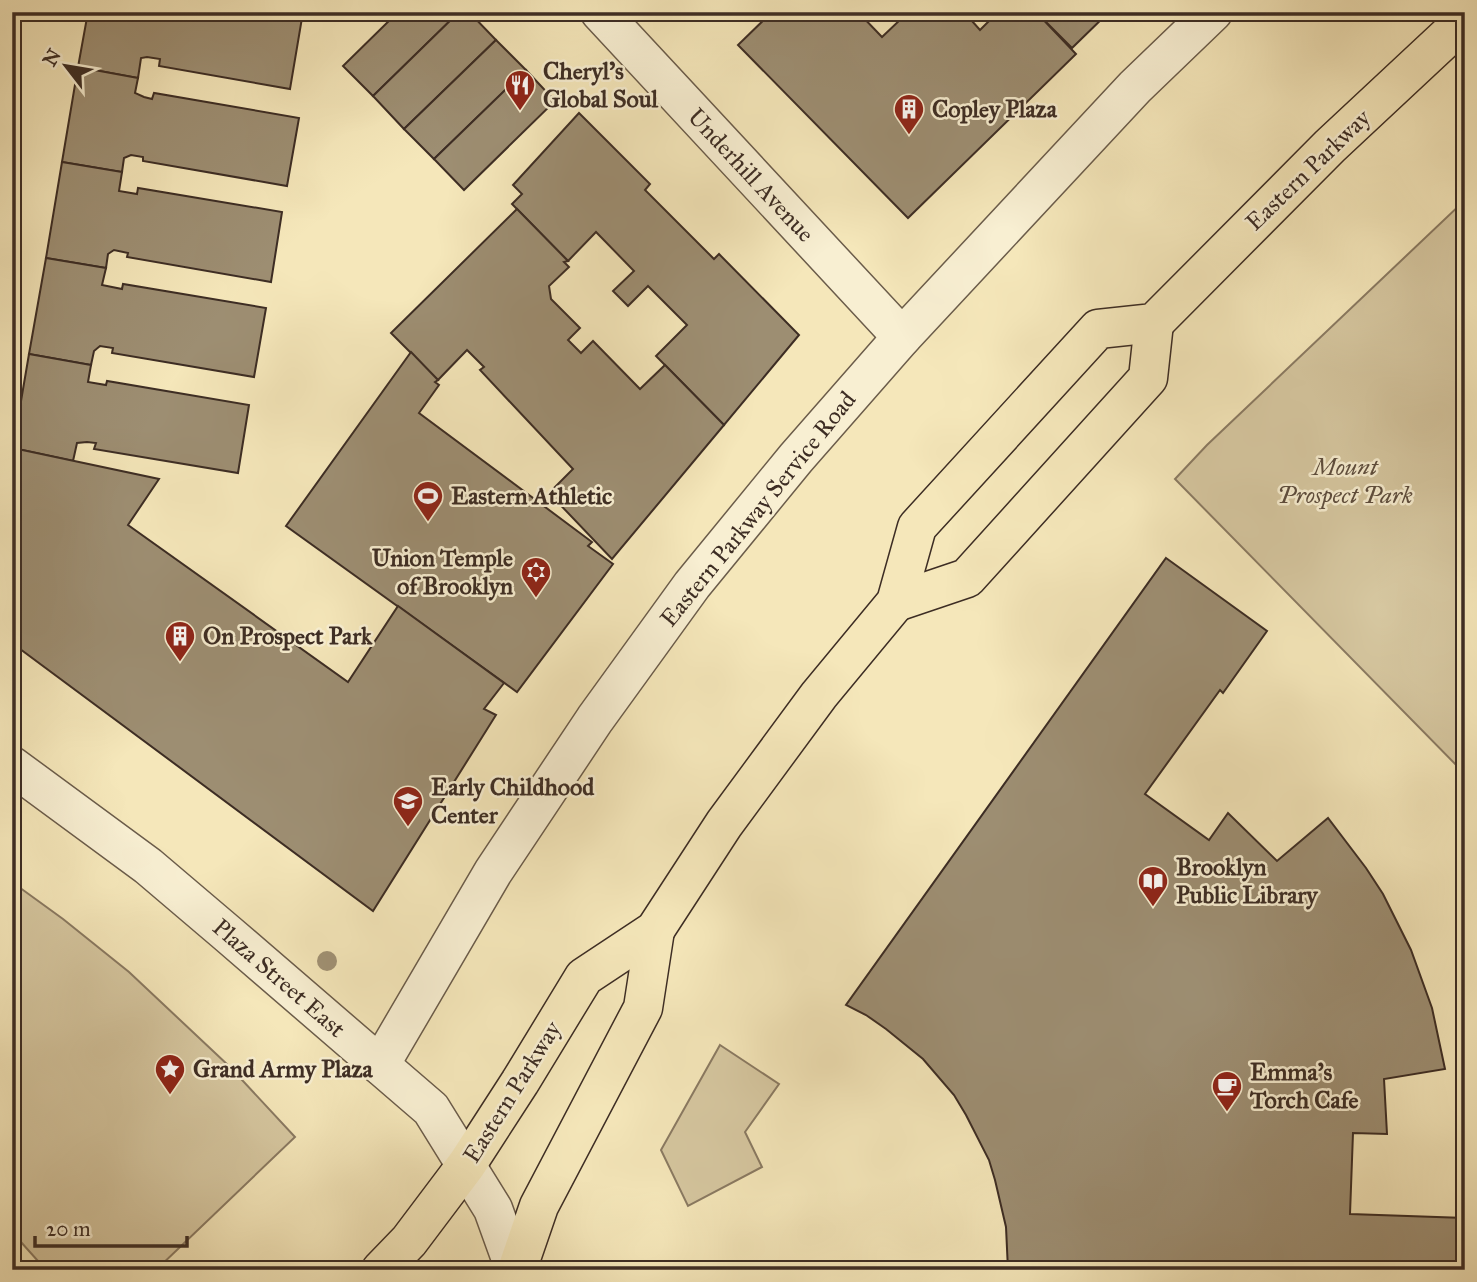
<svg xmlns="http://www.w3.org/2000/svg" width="1477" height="1282" viewBox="0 0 1477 1282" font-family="'IM FELL Great Primer',serif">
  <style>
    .green { fill: #d6c7a0; stroke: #8a7a62; stroke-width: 2 }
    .building { fill: #9d8e72; stroke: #3d2d24; stroke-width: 2 }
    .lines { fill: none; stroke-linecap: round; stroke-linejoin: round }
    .street-casing { stroke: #6b5c4a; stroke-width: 41 }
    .primary-casing { stroke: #3d2d24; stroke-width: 41 }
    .street { stroke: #f8efd2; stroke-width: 38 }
    .primary { stroke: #f5e7ba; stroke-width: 38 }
    .tree { fill: #a19275 }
    .labels { text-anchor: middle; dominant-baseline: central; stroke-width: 5; stroke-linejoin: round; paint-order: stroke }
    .poi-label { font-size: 24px; font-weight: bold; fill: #3d2d24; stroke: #f8efd2; text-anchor: start }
    .street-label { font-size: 24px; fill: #3d2d24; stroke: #f8efd2 }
    .park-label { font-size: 24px; font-style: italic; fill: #5c4c3d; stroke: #f8efd2 }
  </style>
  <rect width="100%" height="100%" fill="#f5e7ba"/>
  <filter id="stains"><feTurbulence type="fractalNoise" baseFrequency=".00286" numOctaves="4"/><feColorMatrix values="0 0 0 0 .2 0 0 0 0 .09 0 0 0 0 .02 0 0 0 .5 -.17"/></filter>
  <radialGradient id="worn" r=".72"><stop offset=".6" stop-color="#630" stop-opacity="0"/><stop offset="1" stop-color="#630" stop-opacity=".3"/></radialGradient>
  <g class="green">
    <path d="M 1465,200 L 1465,774 L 1175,479 L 1207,445 Z"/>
    <path d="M 12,882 L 63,919 L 129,972 L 230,1067 L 295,1137 L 156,1270 L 46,1270 L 12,1232 Z"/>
    <path d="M 720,1045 L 779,1084 L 745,1132 L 762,1167 L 688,1206 L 661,1150 Z"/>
  </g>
  <g class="building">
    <path d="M 88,12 L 303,12 L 290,89 L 159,66 L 160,59 L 147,57 L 141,58 L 138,78 L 78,67 Z"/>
    <path d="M 398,12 L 459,12 L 373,96 L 343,66 Z"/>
    <path d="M 459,12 L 469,12 L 496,40 L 404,129 L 373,96 Z"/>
    <path d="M 772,12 L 858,12 L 882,37 L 901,19 L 895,12 L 964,12 L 980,30 L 998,12 L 1036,12 L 1076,54 L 908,218 L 738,45 Z"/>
    <path d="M 1036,12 L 1109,12 L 1072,48 Z"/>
    <path d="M 496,40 L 526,70 L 434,159 L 404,129 Z"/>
    <path d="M 78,67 L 138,78 L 135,93 L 144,97 L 152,99 L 154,93 L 299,118 L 287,186 L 143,161 L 143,157 L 131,155 L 124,158 L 122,172 L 62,162 Z"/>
    <path d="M 526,70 L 555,101 L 464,190 L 434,159 Z"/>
    <path d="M 579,113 L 650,184 L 645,190 L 714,259 L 719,254 L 799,335 L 724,425 L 656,356 L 687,325 L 648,286 L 628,306 L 613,291 L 634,271 L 596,232 L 568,261 L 512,204 L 522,194 L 513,185 Z"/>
    <path d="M 62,162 L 122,172 L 119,191 L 137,194 L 138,188 L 282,212 L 271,282 L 127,257 L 128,253 L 114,250 L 108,254 L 106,268 L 46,258 Z"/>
    <path d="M 517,209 L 568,261 L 564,262 L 569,267 L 549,286 L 551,299 L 580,328 L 568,340 L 581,353 L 593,341 L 640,389 L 665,365 L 724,425 L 612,559 L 549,493 L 573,469 L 480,370 L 484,367 L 467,350 L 438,380 L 391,333 Z"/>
    <path d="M 46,258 L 106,268 L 102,285 L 122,289 L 123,284 L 266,308 L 254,377 L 112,353 L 113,348 L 100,346 L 94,351 L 91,365 L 29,354 Z"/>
    <path d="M 411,352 L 438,380 L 435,382 L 439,385 L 419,413 L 592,542 L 588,546 L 613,564 L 517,692 L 286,526 Z"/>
    <path d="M 29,354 L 91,365 L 88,382 L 106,385 L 107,381 L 249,405 L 238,473 L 94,449 L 96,443 L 87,442 L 77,443 L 73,461 L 13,448 Z"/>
    <path d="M 13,448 L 159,479 L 128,525 L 348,682 L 398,606 L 504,683 L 484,709 L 496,715 L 373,911 L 12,643 Z"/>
    <path d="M 1166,558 L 1267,631 L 1223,693 L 1220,690 L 1145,794 L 1209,840 L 1228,813 L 1277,861 L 1328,818 L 1366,868 L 1383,894 L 1411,950 L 1432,1008 L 1445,1069 L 1384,1079 L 1387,1134 L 1353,1133 L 1350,1214 L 1465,1218 L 1465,1270 L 1008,1270 L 1006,1227 L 995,1180 L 989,1160 L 966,1115 L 954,1095 L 923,1059 L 886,1029 L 866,1015 L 846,1005 Z"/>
  </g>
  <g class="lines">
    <g class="street-casing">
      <g id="street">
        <path d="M 600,12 L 902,337"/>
        <path d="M 12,766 L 148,866 L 228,934 L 431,1109 L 493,1209 L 515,1270"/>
        <path d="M 380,1065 L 493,872 L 595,719 L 692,585 L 796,458 L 902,337 L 1135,87 L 1213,12"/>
      </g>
    </g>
    <g class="primary-casing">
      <g id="primary">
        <path d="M 896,602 L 967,578 L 1148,378 L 1154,323"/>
        <path d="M 381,1270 L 409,1241 L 467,1164 L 520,1082 L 584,977 L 655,930 L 724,824 L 819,695 L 896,602 L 917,527 L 1098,329 L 1154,323 L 1330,146 L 1465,20"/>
        <path d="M 517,1270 L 539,1206 L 643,1008 L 655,930"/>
      </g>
    </g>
    <use href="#street" class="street"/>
    <use href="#primary" class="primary"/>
  </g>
  <circle class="tree" cx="327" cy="961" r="10"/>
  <defs>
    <g id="restaurant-pin" transform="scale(1.575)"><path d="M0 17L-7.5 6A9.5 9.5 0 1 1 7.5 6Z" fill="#8f2418" stroke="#f8efd2"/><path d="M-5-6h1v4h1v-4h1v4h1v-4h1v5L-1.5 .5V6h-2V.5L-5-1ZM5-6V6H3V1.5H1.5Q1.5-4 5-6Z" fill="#fff"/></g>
    <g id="building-pin" transform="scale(1.575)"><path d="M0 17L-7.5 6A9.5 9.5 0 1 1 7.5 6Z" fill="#8f2418" stroke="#f8efd2"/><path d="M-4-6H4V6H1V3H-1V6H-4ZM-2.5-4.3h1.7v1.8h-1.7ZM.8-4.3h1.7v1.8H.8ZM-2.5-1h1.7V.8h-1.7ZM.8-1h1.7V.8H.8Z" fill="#fff"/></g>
    <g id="stadium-pin" transform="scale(1.575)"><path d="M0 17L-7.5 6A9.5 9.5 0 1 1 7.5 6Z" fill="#8f2418" stroke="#f8efd2"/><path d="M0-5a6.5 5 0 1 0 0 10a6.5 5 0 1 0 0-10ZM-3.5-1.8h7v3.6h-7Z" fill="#fff"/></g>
    <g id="synagogue-pin" transform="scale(1.575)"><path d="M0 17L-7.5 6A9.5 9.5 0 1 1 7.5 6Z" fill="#8f2418" stroke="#f8efd2"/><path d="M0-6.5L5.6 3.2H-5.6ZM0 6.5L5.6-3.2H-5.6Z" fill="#fff"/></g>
    <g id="school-pin" transform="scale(1.575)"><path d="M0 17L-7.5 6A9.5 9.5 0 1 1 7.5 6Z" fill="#8f2418" stroke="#f8efd2"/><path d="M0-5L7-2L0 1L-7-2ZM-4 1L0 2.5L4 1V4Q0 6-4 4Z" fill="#fff"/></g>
    <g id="library-pin" transform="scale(1.575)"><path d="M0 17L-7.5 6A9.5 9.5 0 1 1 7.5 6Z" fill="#8f2418" stroke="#f8efd2"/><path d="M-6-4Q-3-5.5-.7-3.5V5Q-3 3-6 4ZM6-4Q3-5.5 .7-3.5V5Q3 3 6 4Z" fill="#fff"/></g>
    <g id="sight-pin" transform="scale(1.575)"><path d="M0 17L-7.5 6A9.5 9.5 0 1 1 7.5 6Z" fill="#8f2418" stroke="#f8efd2"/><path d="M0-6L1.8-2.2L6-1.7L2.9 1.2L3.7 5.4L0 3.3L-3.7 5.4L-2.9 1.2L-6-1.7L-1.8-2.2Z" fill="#fff"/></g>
    <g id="cafe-pin" transform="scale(1.575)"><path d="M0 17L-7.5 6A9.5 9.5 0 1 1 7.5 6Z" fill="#8f2418" stroke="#f8efd2"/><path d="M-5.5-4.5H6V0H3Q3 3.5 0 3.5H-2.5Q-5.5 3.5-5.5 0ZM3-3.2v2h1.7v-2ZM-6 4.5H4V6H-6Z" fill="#fff"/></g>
  </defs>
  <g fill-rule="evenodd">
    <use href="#restaurant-pin" x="520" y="85"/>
    <use href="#building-pin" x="909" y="109"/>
    <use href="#stadium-pin" x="428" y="496"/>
    <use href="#synagogue-pin" x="536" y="572"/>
    <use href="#building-pin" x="180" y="636"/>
    <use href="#school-pin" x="408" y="801"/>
    <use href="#library-pin" x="1153" y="881"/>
    <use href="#sight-pin" x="170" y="1069"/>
    <use href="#cafe-pin" x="1227" y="1086"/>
  </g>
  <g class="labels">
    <g class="poi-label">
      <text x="543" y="71">Cheryl's<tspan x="543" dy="28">Global Soul</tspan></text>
      <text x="932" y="109">Copley Plaza</text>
      <text x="451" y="496">Eastern Athletic</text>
      <text x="513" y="558" text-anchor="end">Union Temple<tspan x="513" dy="28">of Brooklyn</tspan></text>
      <text x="203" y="636">On Prospect Park</text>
      <text x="431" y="787">Early Childhood<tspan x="431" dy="28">Center</tspan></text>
      <text x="1176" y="867">Brooklyn<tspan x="1176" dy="28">Public Library</tspan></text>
      <text x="193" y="1069">Grand Army Plaza</text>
      <text x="1250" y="1072">Emma's<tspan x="1250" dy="28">Torch Cafe</tspan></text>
    </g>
    <g class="street-label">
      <text transform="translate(1308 170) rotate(-44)">Eastern Parkway</text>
      <text transform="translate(751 175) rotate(47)">Underhill Avenue</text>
      <text transform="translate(758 509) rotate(-51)">Eastern Parkway Service Road</text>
      <text transform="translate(279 978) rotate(41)">Plaza Street East</text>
      <text transform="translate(512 1092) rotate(-58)">Eastern Parkway</text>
    </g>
    <g class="park-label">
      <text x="1345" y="467">Mount<tspan x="1345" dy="28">Prospect Park</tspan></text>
    </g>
  </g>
  <rect width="1477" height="1282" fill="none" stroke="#f5e7ba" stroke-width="42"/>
  <rect x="14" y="14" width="1449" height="1254" fill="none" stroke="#3d2d24" stroke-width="3.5"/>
  <rect x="21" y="21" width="1435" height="1240" fill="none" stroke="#3d2d24" stroke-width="2"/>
  <g transform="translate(66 66) rotate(301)" stroke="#f8efd2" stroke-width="5" paint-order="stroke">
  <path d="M0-5L12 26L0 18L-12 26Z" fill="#3d2d24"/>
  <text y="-10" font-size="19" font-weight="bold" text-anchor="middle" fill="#3d2d24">N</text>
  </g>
  <path d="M35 1236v10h152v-10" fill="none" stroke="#3d2d24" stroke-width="3.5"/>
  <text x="46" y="1236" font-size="21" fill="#3d2d24" stroke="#f8efd2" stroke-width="5" paint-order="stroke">20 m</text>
  <rect width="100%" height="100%" filter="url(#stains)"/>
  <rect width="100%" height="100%" fill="url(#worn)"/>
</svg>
